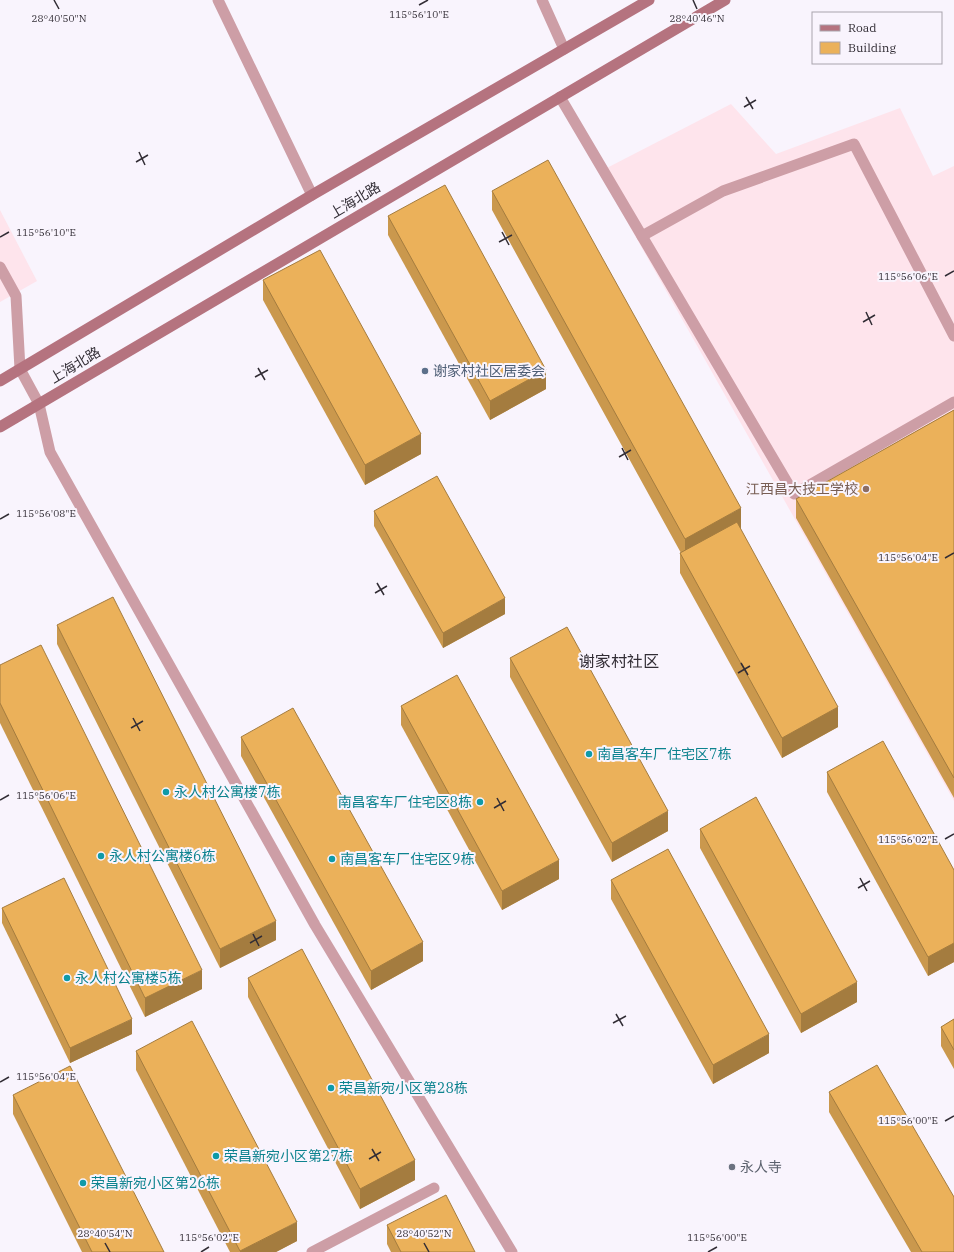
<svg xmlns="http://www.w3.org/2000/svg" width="954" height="1252" viewBox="0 0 954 1252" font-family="'IBM Plex Serif','Noto Sans SC',serif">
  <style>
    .education { fill: #fee4ec }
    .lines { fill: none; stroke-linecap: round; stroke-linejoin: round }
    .service { stroke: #cd9ea6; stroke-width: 11 }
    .secondary { stroke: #b5737f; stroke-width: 11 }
    .wall { fill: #ca984d }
    .shaded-wall { fill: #a47c3f }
    .building { fill: #ebb15a; stroke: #a47c3f }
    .ticks { fill: none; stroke: #322d35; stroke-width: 1.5 }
    .service-dot { fill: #5c6f8a; stroke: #f9f4fd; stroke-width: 1.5 }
    .education-dot { fill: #8d6e63; stroke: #f9f4fd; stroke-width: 1.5 }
    .culture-dot { fill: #0f9aa8; stroke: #f9f4fd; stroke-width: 1.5 }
    .worship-dot { fill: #6b7280; stroke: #f9f4fd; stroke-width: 1.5 }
    .labels { text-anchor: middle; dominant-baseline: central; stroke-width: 4; stroke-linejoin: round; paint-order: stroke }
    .street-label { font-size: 14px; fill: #322d35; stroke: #f9f4fd }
    .service-label { font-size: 14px; fill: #4e5e75; stroke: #f9f4fd; text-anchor: start }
    .education-label { font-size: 14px; fill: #785e54; stroke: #f9f4fd; text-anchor: end }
    .culture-label { font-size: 14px; fill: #0d838f; stroke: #f9f4fd; text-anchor: start }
    .worship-label { font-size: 14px; fill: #5b616d; stroke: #f9f4fd; text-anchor: start }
    .quarter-label { font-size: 16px; fill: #322d35; stroke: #f9f4fd }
    .ticks-label { font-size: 10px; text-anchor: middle; fill: #322d35; stroke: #f9f4fd; stroke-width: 4; stroke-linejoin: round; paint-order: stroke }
  </style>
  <rect width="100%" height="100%" fill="#f9f4fd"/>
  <g class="education">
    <path d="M 731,104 L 776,154 L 900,108 L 933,176 L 954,166 L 954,801 L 599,172 Z"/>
    <path d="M 0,210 L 37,281 L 0,302 Z"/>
  </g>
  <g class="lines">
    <g class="service">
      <path d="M 218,0 L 312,195"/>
      <path d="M 542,0 L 564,49"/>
      <path d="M 560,97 L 794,494 L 954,402"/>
      <path d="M 642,236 L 723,191 L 854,144 L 954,336"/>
      <path d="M 0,267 L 16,296 L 20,369 L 39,404 L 50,452 L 315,925 L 512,1252"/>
      <path d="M 312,1252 L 434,1188"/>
    </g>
    <g class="secondary">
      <path d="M 0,381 L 312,195 L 649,0"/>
      <path d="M 0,427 L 725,0"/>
    </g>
  </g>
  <g class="wall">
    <path d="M 492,191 L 741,528 L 740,528 L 838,727 L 782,758 L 680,573 L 680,553 L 681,553 L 492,210 Z"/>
    <path d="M 388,216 L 546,389 L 490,420 L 388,235 Z"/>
    <path d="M 263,280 L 421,454 L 365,485 L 263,300 Z"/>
    <path d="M 954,410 L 954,798 L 796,518 L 796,499 Z"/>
    <path d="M 374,511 L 505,614 L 443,648 L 374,526 Z"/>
    <path d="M 57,625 L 276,940 L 220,968 L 57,644 Z"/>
    <path d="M 510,658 L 668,831 L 612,862 L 510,677 Z"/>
    <path d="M 0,665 L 202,989 L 145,1017 L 0,723 Z"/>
    <path d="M 401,706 L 559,879 L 502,910 L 401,725 Z"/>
    <path d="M 241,737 L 423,961 L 371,990 L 241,756 Z"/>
    <path d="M 827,772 L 954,870 L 954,962 L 928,976 L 827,792 Z"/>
    <path d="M 700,829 L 857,1002 L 801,1033 L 700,848 Z"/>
    <path d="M 611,880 L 769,1053 L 713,1084 L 611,899 Z"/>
    <path d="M 2,908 L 132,1034 L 70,1063 L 2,923 Z"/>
    <path d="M 248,978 L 415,1180 L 360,1209 L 248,997 Z"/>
    <path d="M 954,1019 L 954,1069 L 941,1046 L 941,1027 Z"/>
    <path d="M 136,1051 L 297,1241 L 276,1252 L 230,1252 L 136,1070 Z"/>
    <path d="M 829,1092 L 954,1252 L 911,1252 L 829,1112 Z"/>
    <path d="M 13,1095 L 164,1252 L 82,1252 L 13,1114 Z"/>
    <path d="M 387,1225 L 475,1252 L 391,1252 L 387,1244 Z"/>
  </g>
  <g class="shaded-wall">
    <path d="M 546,370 L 546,389 L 490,420 L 490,401 Z"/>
    <path d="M 421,434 L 421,454 L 365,485 L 365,465 Z"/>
    <path d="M 741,508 L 741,528 L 685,559 L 685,539 Z"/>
    <path d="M 505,598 L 505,614 L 443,648 L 443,633 Z"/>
    <path d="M 838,707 L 838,727 L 782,758 L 782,738 Z"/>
    <path d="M 668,811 L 668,831 L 612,862 L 612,843 Z"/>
    <path d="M 559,860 L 559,879 L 502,910 L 502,891 Z"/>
    <path d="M 276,921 L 276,940 L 220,968 L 220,949 Z"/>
    <path d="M 423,942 L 423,961 L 371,990 L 371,971 Z"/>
    <path d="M 954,943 L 954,962 L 928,976 L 928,957 Z"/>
    <path d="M 202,970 L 202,989 L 145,1017 L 145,998 Z"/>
    <path d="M 857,982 L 857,1002 L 801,1033 L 801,1014 Z"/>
    <path d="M 132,1019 L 132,1034 L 70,1063 L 70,1048 Z"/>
    <path d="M 769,1034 L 769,1053 L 713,1084 L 713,1065 Z"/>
    <path d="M 415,1160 L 415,1180 L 360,1209 L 360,1189 Z"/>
    <path d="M 297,1222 L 297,1241 L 276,1252 L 240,1252 L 240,1251 Z"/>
  </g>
  <g class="building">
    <path d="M 548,160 L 741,508 L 685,539 L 492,191 Z"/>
    <path d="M 445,185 L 546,370 L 490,401 L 388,216 Z"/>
    <path d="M 320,250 L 421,434 L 365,465 L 263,280 Z"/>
    <path d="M 954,410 L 954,778 L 796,499 Z"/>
    <path d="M 437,476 L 505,598 L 443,633 L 374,511 Z"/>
    <path d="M 737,522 L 838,707 L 782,738 L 680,553 Z"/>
    <path d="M 113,597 L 276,921 L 220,949 L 57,625 Z"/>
    <path d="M 567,627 L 668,811 L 612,843 L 510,658 Z"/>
    <path d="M 41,645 L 202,970 L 145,998 L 0,703 L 0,665 Z"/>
    <path d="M 457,675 L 559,860 L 502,891 L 401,706 Z"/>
    <path d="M 293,708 L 423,942 L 371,971 L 241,737 Z"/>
    <path d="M 883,741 L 954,870 L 954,943 L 928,957 L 827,772 Z"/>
    <path d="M 756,797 L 857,982 L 801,1014 L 700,829 Z"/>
    <path d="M 668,849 L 769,1034 L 713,1065 L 611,880 Z"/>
    <path d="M 64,878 L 132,1019 L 70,1048 L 2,908 Z"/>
    <path d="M 302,949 L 415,1160 L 360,1189 L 248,978 Z"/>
    <path d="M 954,1019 L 954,1050 L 941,1027 Z"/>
    <path d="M 192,1021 L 297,1222 L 240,1251 L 136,1051 Z"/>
    <path d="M 877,1065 L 954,1197 L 954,1252 L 922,1252 L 829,1092 Z"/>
    <path d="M 70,1066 L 164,1252 L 92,1252 L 13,1095 Z"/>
    <path d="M 446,1195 L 475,1252 L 401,1252 L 387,1225 Z"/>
  </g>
  <path class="ticks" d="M 54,0 L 59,9M 693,0 L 697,9M 419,5 L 428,0M 746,97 L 753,109M 744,107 L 756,100M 139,152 L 145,165M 136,162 L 148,155M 502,232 L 509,245M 0,237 L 9,232M 499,242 L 512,235M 945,276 L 954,271M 866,312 L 872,325M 863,322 L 875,315M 258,368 L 265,380M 255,377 L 268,370M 622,448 L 628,460M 619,457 L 631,450M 0,519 L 9,514M 945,558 L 954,553M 377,583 L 384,595M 375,593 L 387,586M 741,663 L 748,675M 738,673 L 750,666M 133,718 L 140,731M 131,728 L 143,721M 497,798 L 504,811M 0,800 L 9,795M 494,808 L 506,801M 945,839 L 954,834M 860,878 L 867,891M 858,888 L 870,881M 253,934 L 259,946M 250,943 L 262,936M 616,1014 L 623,1026M 613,1023 L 626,1016M 0,1082 L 9,1077M 945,1121 L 954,1116M 372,1149 L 379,1161M 369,1159 L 381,1152M 105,1243 L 110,1252M 424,1243 L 429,1252M 201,1252 L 209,1247M 708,1252 L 717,1247"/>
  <circle class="service-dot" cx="425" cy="371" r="4"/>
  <circle class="education-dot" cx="866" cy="489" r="4"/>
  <g class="culture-dot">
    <circle cx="589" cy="754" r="4"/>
    <circle cx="166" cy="792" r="4"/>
    <circle cx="480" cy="802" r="4"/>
    <circle cx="101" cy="856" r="4"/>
    <circle cx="332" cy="859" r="4"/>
    <circle cx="67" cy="978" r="4"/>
    <circle cx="331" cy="1088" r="4"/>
    <circle cx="216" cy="1156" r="4"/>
    <circle cx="83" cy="1183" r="4"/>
  </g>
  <circle class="worship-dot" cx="732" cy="1167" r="4"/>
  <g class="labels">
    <g class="street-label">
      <text transform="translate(355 200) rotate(-31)">上海北路</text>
      <text transform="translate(75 365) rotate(-31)">上海北路</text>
    </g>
    <g class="service-label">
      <text x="433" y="371">谢家村社区居委会</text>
    </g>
    <g class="education-label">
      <text x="858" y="489">江西昌大技工学校</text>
    </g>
    <g class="culture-label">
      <text x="597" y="754">南昌客车厂住宅区7栋</text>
      <text x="174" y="792">永人村公寓楼7栋</text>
      <text x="472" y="802" text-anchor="end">南昌客车厂住宅区8栋</text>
      <text x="109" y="856">永人村公寓楼6栋</text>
      <text x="340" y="859">南昌客车厂住宅区9栋</text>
      <text x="75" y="978">永人村公寓楼5栋</text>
      <text x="339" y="1088">荣昌新宛小区第28栋</text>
      <text x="224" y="1156">荣昌新宛小区第27栋</text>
      <text x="91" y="1183">荣昌新宛小区第26栋</text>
    </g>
    <g class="worship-label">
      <text x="740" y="1167">永人寺</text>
    </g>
    <g class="quarter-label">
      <text x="619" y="661">谢家村社区</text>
    </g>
  </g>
  <g class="ticks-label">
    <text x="419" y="18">115°56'10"E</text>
    <text x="59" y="22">28°40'50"N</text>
    <text x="697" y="22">28°40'46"N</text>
    <text x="46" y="236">115°56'10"E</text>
    <text x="908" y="280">115°56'06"E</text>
    <text x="46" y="517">115°56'08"E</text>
    <text x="908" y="561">115°56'04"E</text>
    <text x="46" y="799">115°56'06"E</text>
    <text x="908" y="843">115°56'02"E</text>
    <text x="46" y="1080">115°56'04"E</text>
    <text x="908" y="1124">115°56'00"E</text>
    <text x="105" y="1237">28°40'54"N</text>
    <text x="424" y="1237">28°40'52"N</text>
    <text x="209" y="1241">115°56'02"E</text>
    <text x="717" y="1241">115°56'00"E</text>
  </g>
  <rect x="812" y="12" width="130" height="52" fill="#f9f4fd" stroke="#a9a4ad"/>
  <rect x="820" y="25" width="20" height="6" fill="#b5737f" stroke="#a9a4ad"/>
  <text x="848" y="32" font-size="12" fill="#322d35">Road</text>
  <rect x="820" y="42" width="20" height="12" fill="#ebb15a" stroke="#a9a4ad"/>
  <text x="848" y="52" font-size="12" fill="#322d35">Building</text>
</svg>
